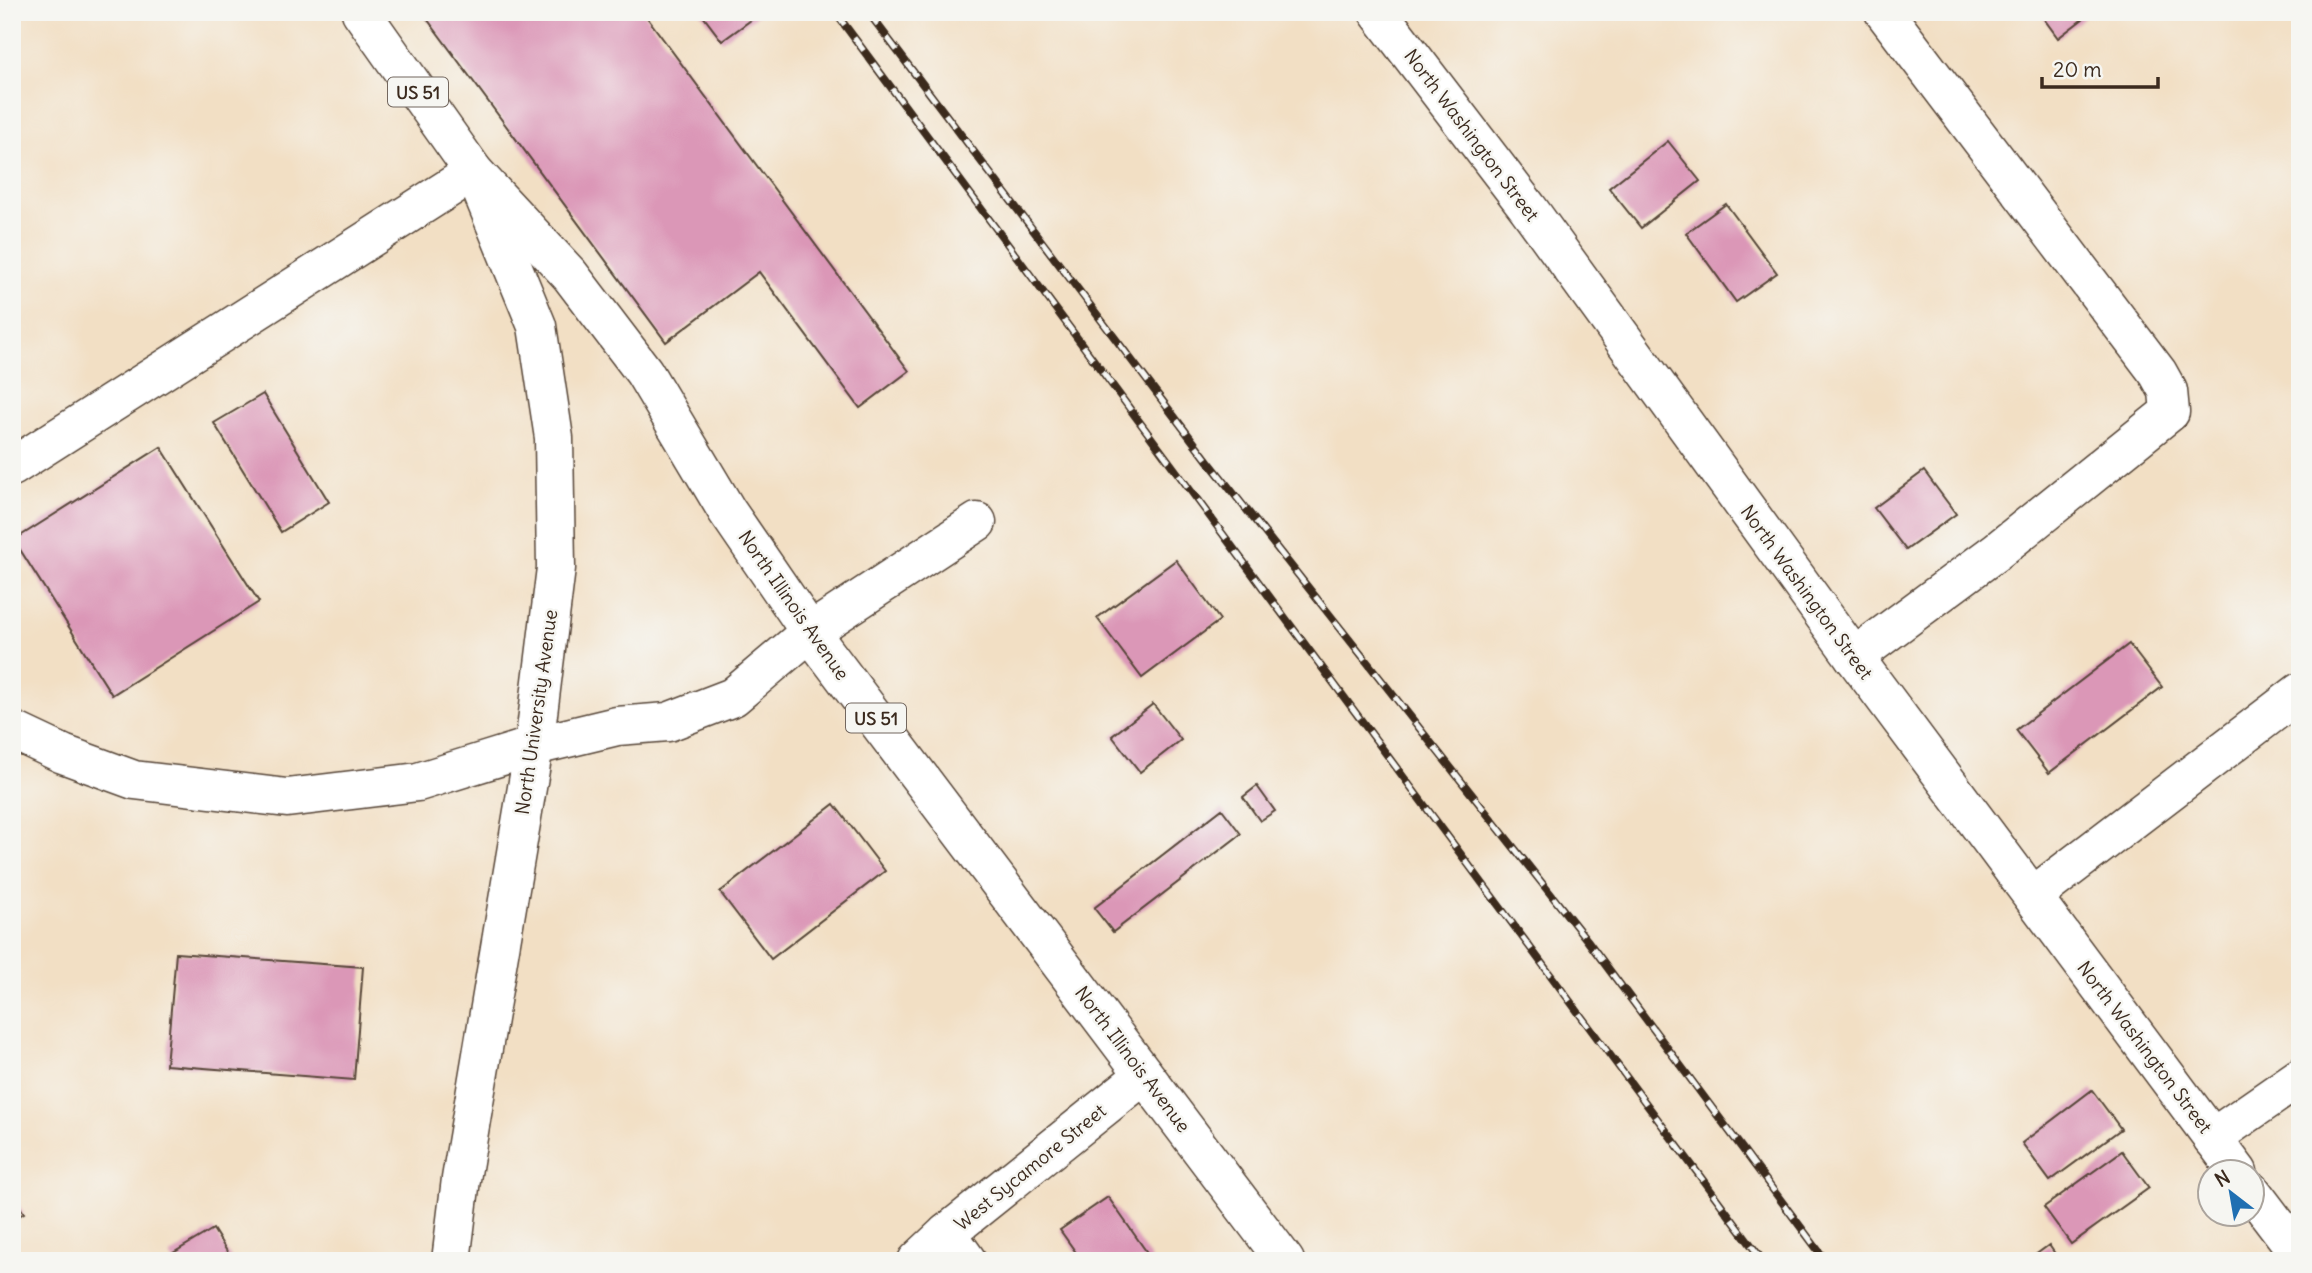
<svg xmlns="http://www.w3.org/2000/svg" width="2312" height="1273" viewBox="0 0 2312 1273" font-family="Delius,sans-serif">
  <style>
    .building { fill: #db97b7 }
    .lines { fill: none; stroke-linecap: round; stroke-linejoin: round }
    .minor-casing { stroke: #564537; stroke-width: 41 }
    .major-casing { stroke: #564537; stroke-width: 41 }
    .minor { stroke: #fff; stroke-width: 38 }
    .major { stroke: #fff; stroke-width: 38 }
    .rail-casing { stroke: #3b2a1e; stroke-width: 8 }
    .rail { stroke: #f6f6f2; stroke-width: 5; stroke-dasharray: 16; stroke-linecap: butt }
    .labels { text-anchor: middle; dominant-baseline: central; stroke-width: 5; stroke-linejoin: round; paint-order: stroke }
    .shield { fill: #f6f6f2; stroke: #73675e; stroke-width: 2 }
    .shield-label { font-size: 18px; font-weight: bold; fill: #3b2a1e }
    .street-label { font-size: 19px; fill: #3b2a1e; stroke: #f6f6f2 }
  </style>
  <rect width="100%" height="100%" fill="#f6f6f2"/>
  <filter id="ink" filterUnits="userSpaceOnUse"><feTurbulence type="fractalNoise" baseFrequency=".0143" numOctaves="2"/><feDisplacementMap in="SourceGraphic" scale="14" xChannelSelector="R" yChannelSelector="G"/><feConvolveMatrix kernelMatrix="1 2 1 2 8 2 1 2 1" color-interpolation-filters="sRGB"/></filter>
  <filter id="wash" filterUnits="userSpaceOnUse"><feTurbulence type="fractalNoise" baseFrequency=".00686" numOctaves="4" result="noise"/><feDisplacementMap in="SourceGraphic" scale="28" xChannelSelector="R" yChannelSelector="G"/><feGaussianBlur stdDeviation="1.57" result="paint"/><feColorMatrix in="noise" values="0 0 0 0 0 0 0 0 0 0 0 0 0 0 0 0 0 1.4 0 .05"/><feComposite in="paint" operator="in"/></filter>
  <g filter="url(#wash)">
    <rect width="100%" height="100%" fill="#f2dfc4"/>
    <g id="blocks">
      <g class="building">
        <path d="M 422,12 L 643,12 L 909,371 L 860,408 L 759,272 L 666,342 Z"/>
        <path d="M 700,12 L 762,12 L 722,41 Z"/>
        <path d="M 2039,12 L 2092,12 L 2058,38 Z"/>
        <path d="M 1668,141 L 1700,181 L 1641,228 L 1609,188 Z"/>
        <path d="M 1726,204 L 1777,273 L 1736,302 L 1686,233 Z"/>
        <path d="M 263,394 L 329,502 L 281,532 L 214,423 Z"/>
        <path d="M 161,447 L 259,602 L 112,695 L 14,540 Z"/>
        <path d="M 1924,471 L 1956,514 L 1906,550 L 1874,508 Z"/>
        <path d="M 1176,560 L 1220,620 L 1142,678 L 1097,618 Z"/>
        <path d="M 2129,644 L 2162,687 L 2049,773 L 2016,730 Z"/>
        <path d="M 1153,704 L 1181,740 L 1140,772 L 1112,736 Z"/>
        <path d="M 1257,786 L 1275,811 L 1260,821 L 1243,797 Z"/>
        <path d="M 834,804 L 885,871 L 771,959 L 720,892 Z"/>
        <path d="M 1222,809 L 1241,834 L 1113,932 L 1094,908 Z"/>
        <path d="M 176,953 L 363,967 L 354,1080 L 166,1065 Z"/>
        <path d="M 2092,1090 L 2121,1129 L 2050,1181 L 2022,1143 Z"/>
        <path d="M 2122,1151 L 2149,1188 L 2071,1244 L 2044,1207 Z"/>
        <path d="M 12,1195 L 24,1213 L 12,1220 Z"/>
        <path d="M 1108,1197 L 1153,1261 L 1082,1261 L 1060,1230 Z"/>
        <path d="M 213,1229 L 233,1261 L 173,1261 L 170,1255 Z"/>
        <path d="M 2049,1245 L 2060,1261 L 2027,1261 Z"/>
      </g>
    </g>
  </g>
  <g filter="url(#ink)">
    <use href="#blocks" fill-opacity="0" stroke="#564537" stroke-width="2"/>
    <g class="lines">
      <g class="minor-casing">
        <g id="minor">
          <path d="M 1378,12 L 1528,208 L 1854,657 L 2238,1172"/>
          <path d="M 12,467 L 474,172"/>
          <path d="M 1854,657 L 1997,551 L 2170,412 L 2168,391 L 2158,373 L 1884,12"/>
          <path d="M 12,730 L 63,754 L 134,780 L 287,798 L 418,782 L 534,746 L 617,726 L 668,722 L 733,697 L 810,632 L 977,522"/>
          <path d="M 2033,896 L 2300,692"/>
          <path d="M 2212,1138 L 2300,1077"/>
          <path d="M 2252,1192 L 2300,1255"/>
          <path d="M 947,1233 L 967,1261"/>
          <path d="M 917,1261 L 947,1233 L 1144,1075"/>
        </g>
      </g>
      <g class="major-casing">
        <g id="major">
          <path d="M 361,12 L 474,172 L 570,275 L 644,372 L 727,511 L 810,632 L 1285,1261"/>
          <path d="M 451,1261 L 461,1179 L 534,746 L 556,568 L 554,438 L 537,326 L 483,194"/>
        </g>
      </g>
      <use href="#minor" class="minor"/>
      <use href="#major" class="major"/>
      <g class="rail-casing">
        <g id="rail">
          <path d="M 835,12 L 1763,1261"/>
          <path d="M 868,12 L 1208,461 L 1587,940 L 1826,1261"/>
        </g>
      </g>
      <use href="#rail" class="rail"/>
    </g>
  </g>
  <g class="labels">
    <g class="shield">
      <rect x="388" y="77.5" width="60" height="29" rx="5"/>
      <rect x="846" y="703.5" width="60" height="29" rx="5"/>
    </g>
    <g class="shield-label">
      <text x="418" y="92">US 51</text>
      <text x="876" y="718">US 51</text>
    </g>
    <g class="street-label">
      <text transform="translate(1472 135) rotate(53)">North Washington Street</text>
      <text transform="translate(1807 592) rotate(54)">North Washington Street</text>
      <text transform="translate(794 605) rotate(55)">North Illinois Avenue</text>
      <text transform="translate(536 712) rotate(-82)">North University Avenue</text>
      <text transform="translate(2145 1047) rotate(53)">North Washington Street</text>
      <text transform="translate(1133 1059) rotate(53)">North Illinois Avenue</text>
      <text transform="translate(1030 1167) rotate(-39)">West Sycamore Street</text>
    </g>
  </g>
  <rect width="2312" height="1273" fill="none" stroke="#f6f6f2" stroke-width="42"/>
  <g transform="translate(2231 1193) rotate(329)"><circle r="33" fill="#f6f6f2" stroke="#aba49d" stroke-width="2"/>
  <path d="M0-5L12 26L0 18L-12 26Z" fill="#1f6fb2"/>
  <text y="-10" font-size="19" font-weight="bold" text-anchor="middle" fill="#3b2a1e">N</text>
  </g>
  <path d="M2042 77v10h116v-10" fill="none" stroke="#3b2a1e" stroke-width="3.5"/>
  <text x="2053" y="77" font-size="21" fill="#3b2a1e" stroke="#f6f6f2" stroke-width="5" paint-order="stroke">20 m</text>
</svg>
